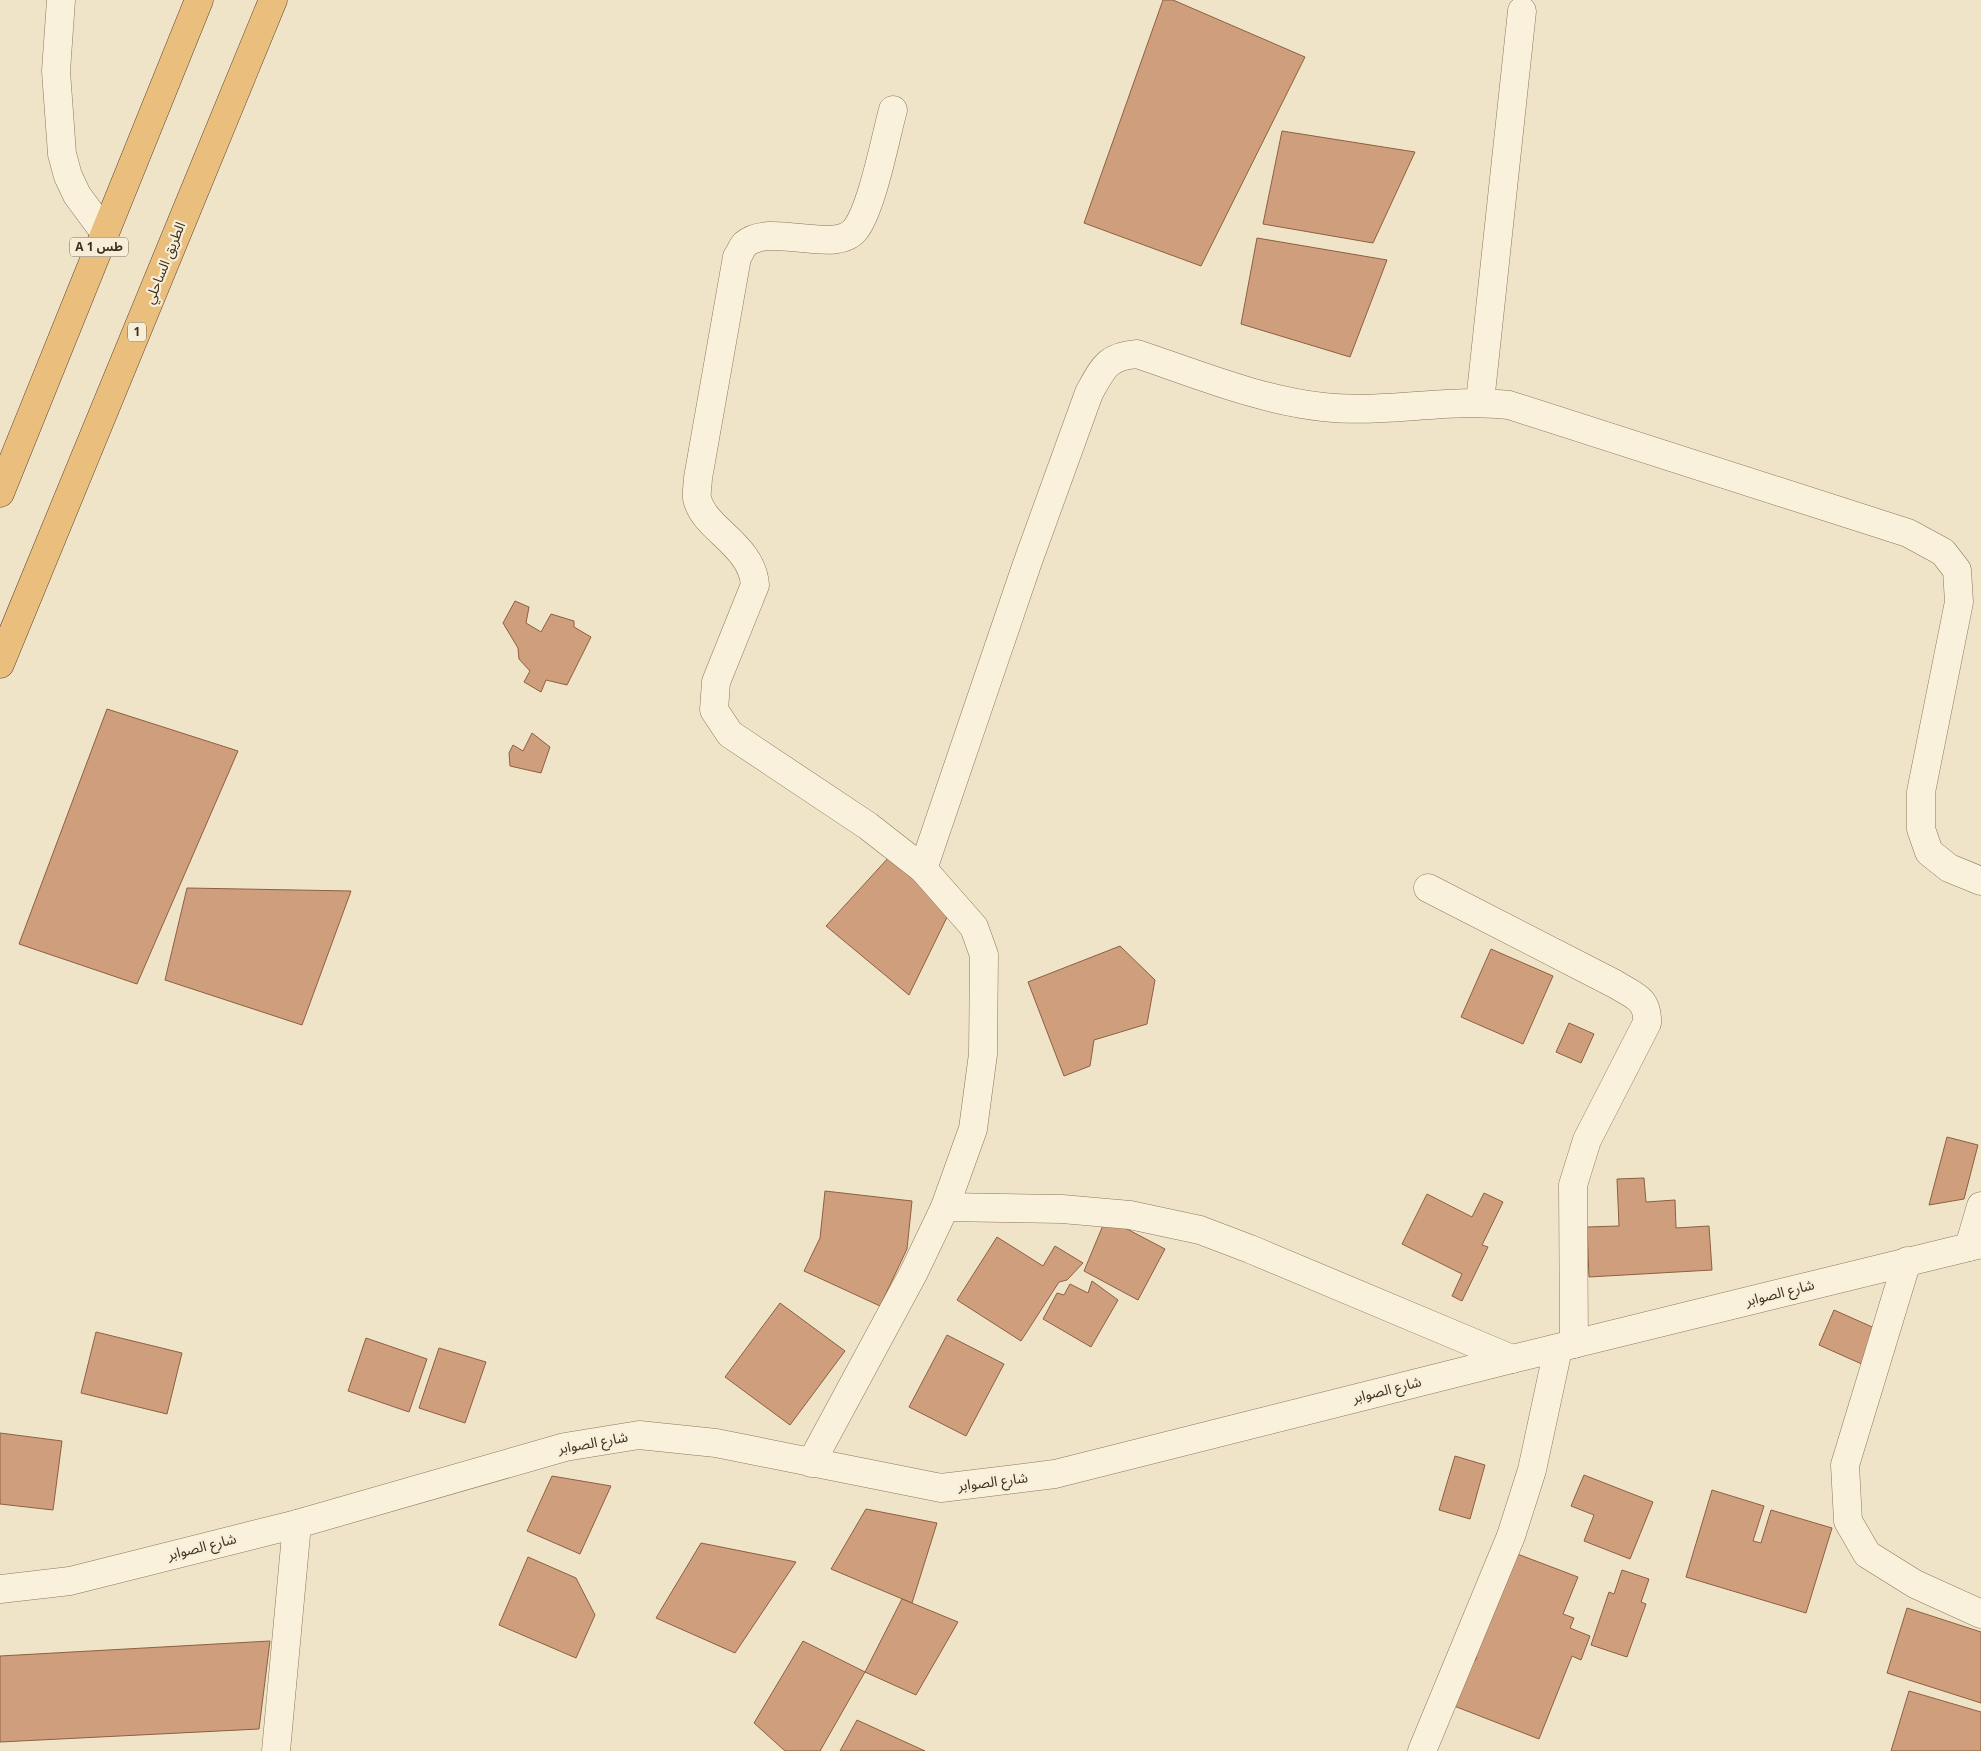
<svg xmlns="http://www.w3.org/2000/svg" width="1981" height="1751" viewBox="0 0 1981 1751" font-family="Georgia,'Noto Sans Arabic',serif">
  <style>
    .building { fill: #cf9f7d; stroke: #8d5f41 }
    .lines { fill: none; stroke-linecap: round; stroke-linejoin: round }
    .minor-casing { stroke: #8d765c; stroke-width: 29 }
    .tertiary-casing { stroke: #8d765c; stroke-width: 29 }
    .trunk-casing { stroke: #5b4430; stroke-width: 29 }
    .minor { stroke: #faf1dc; stroke-width: 28 }
    .tertiary { stroke: #faf1dc; stroke-width: 28 }
    .trunk { stroke: #eabe7c; stroke-width: 28 }
    .labels { text-anchor: middle; dominant-baseline: central; stroke-width: 4.5; stroke-linejoin: round; paint-order: stroke }
    .shield { fill: #f7eed8; stroke: #756857; stroke-width: 1 }
    .shield-label { font-size: 12px; font-weight: bold; fill: #3d2e20 }
    .street-label { font-size: 14px; fill: #3d2e20; stroke: #f7eed8 }
  </style>
  <rect width="100%" height="100%" fill="#f0e4c8"/>
  <g class="building">
    <path d="M 1163,0 L 1173,0 L 1305,57 L 1201,266 L 1084,223 Z"/>
    <path d="M 1282,131 L 1415,152 L 1373,243 L 1263,224 Z"/>
    <path d="M 1257,238 L 1387,260 L 1350,357 L 1241,324 Z"/>
    <path d="M 515,601 L 529,607 L 526,623 L 541,632 L 551,614 L 574,621 L 574,627 L 591,637 L 567,685 L 546,680 L 541,692 L 524,682 L 530,671 L 519,659 L 518,648 L 503,623 Z"/>
    <path d="M 107,709 L 238,751 L 137,984 L 19,944 Z"/>
    <path d="M 532,733 L 550,747 L 541,773 L 510,766 L 509,753 L 513,745 L 523,751 Z"/>
    <path d="M 890,856 L 951,909 L 909,995 L 826,926 Z"/>
    <path d="M 187,888 L 351,891 L 302,1025 L 165,980 Z"/>
    <path d="M 1120,946 L 1155,980 L 1147,1024 L 1094,1040 L 1090,1066 L 1064,1076 L 1028,982 Z"/>
    <path d="M 1491,949 L 1553,976 L 1523,1044 L 1461,1017 Z"/>
    <path d="M 1569,1023 L 1594,1034 L 1581,1063 L 1556,1052 Z"/>
    <path d="M 1947,1137 L 1978,1145 L 1964,1199 L 1929,1205 Z"/>
    <path d="M 1644,1178 L 1646,1202 L 1675,1200 L 1676,1228 L 1709,1226 L 1712,1270 L 1589,1277 L 1587,1227 L 1619,1226 L 1617,1179 Z"/>
    <path d="M 825,1191 L 912,1201 L 907,1249 L 880,1306 L 804,1271 L 820,1238 Z"/>
    <path d="M 1484,1193 L 1503,1202 L 1482,1245 L 1488,1247 L 1462,1301 L 1452,1296 L 1462,1274 L 1402,1244 L 1427,1194 L 1472,1217 Z"/>
    <path d="M 1106,1218 L 1165,1249 L 1138,1300 L 1084,1271 Z"/>
    <path d="M 997,1237 L 1043,1266 L 1055,1246 L 1083,1263 L 1067,1280 L 1059,1282 L 1021,1341 L 957,1300 Z"/>
    <path d="M 1092,1281 L 1118,1300 L 1091,1347 L 1043,1319 L 1057,1293 L 1064,1295 L 1070,1284 L 1088,1293 Z"/>
    <path d="M 780,1303 L 845,1351 L 790,1425 L 725,1377 Z"/>
    <path d="M 1834,1310 L 1879,1330 L 1864,1365 L 1819,1345 Z"/>
    <path d="M 96,1332 L 182,1353 L 167,1414 L 81,1393 Z"/>
    <path d="M 947,1335 L 1004,1364 L 966,1436 L 909,1407 Z"/>
    <path d="M 366,1338 L 427,1359 L 409,1412 L 348,1391 Z"/>
    <path d="M 439,1348 L 486,1362 L 465,1423 L 419,1408 Z"/>
    <path d="M 0,1433 L 62,1441 L 53,1510 L 0,1504 Z"/>
    <path d="M 1455,1456 L 1485,1465 L 1470,1519 L 1439,1510 Z"/>
    <path d="M 1584,1475 L 1653,1502 L 1630,1559 L 1584,1541 L 1594,1515 L 1571,1506 Z"/>
    <path d="M 552,1476 L 611,1486 L 580,1554 L 527,1531 Z"/>
    <path d="M 1712,1490 L 1764,1506 L 1753,1541 L 1761,1543 L 1771,1510 L 1832,1528 L 1806,1613 L 1686,1577 Z"/>
    <path d="M 866,1509 L 937,1523 L 912,1603 L 831,1569 Z"/>
    <path d="M 701,1543 L 796,1562 L 735,1653 L 656,1618 Z"/>
    <path d="M 1512,1552 L 1578,1577 L 1563,1614 L 1574,1618 L 1570,1628 L 1590,1636 L 1581,1660 L 1572,1656 L 1539,1739 L 1449,1704 L 1468,1658 L 1475,1661 L 1477,1657 L 1472,1654 Z"/>
    <path d="M 528,1557 L 576,1578 L 595,1615 L 576,1658 L 499,1625 Z"/>
    <path d="M 1622,1570 L 1649,1579 L 1641,1602 L 1646,1604 L 1627,1657 L 1591,1645 L 1609,1592 L 1614,1594 Z"/>
    <path d="M 902,1599 L 958,1622 L 916,1695 L 865,1672 Z"/>
    <path d="M 1907,1608 L 1981,1632 L 1981,1703 L 1887,1673 Z"/>
    <path d="M 270,1641 L 259,1729 L 0,1742 L 0,1656 Z"/>
    <path d="M 803,1641 L 865,1672 L 820,1751 L 785,1751 L 754,1723 Z"/>
    <path d="M 1909,1691 L 1981,1712 L 1981,1751 L 1891,1751 Z"/>
    <path d="M 857,1720 L 925,1751 L 840,1751 Z"/>
  </g>
  <g class="lines">
    <g class="minor-casing">
      <g id="minor">
        <path d="M 61,0 L 56,71 L 62,154 L 68,176 L 77,195 L 105,233"/>
        <path d="M 1480,402 L 1522,11"/>
        <path d="M 923,869 L 1027,564 L 1089,393 C 1103,368 1107,356 1137,354 C 1197,374 1259,400 1323,407 C 1385,414 1447,398 1509,405 L 1908,533 L 1943,552 L 1957,570 L 1959,602 L 1921,792 L 1921,829 L 1929,852 L 1949,868 L 1981,881"/>
        <path d="M 1428,888 L 1615,984 C 1634,996 1648,998 1647,1023 L 1587,1140 L 1573,1185 L 1574,1344"/>
        <path d="M 945,1207 L 1062,1209 L 1130,1215 L 1200,1230 L 1250,1249 L 1512,1359"/>
        <path d="M 1969,1247 L 1981,1206"/>
        <path d="M 1907,1261 L 1845,1465 L 1848,1521 L 1867,1554 L 1915,1584 L 1981,1614"/>
        <path d="M 811,1463 L 914,1272 L 945,1207 L 973,1129 L 983,1054 L 984,955 L 974,927 L 923,869 L 868,826 L 730,734 L 714,710 L 716,682 L 755,585 C 752,544 703,529 697,498 C 696,492 698,484 698,478 L 737,257 C 740,253 742,247 745,244 C 770,222 834,255 855,230 C 872,209 885,139 893,110"/>
        <path d="M 276,1751 L 297,1524"/>
        <path d="M 1422,1751 L 1511,1536 L 1532,1470 L 1558,1349"/>
      </g>
    </g>
    <g class="tertiary-casing">
      <path id="tertiary" d="M 0,1589 L 70,1581 L 297,1524 L 565,1447 L 639,1435 L 716,1443 L 941,1488 L 1055,1474 L 1512,1359 L 1981,1244"/>
    </g>
    <g class="trunk-casing">
      <g id="trunk">
        <path d="M 0,493 L 199,0"/>
        <path d="M 0,664 L 273,0"/>
      </g>
    </g>
    <use href="#minor" class="minor"/>
    <use href="#tertiary" class="tertiary"/>
    <use href="#trunk" class="trunk"/>
  </g>
  <g class="labels">
    <g class="shield">
      <rect x="70" y="237.5" width="58" height="19" rx="4"/>
      <rect x="128" y="322.5" width="18" height="19" rx="4"/>
    </g>
    <g class="shield-label">
      <text x="99" y="247">A 1 طس</text>
      <text x="137" y="332">1</text>
    </g>
    <g class="street-label">
      <text transform="translate(165 263) rotate(-68)">الطريق الساحلي</text>
      <text transform="translate(1780 1293) rotate(-14)">شارع الصوابر</text>
      <text transform="translate(1387 1390) rotate(-14)">شارع الصوابر</text>
      <text transform="translate(593 1443) rotate(-10)">شارع الصوابر</text>
      <text transform="translate(993 1482) rotate(-7)">شارع الصوابر</text>
      <text transform="translate(202 1547) rotate(-14)">شارع الصوابر</text>
    </g>
  </g>
</svg>
